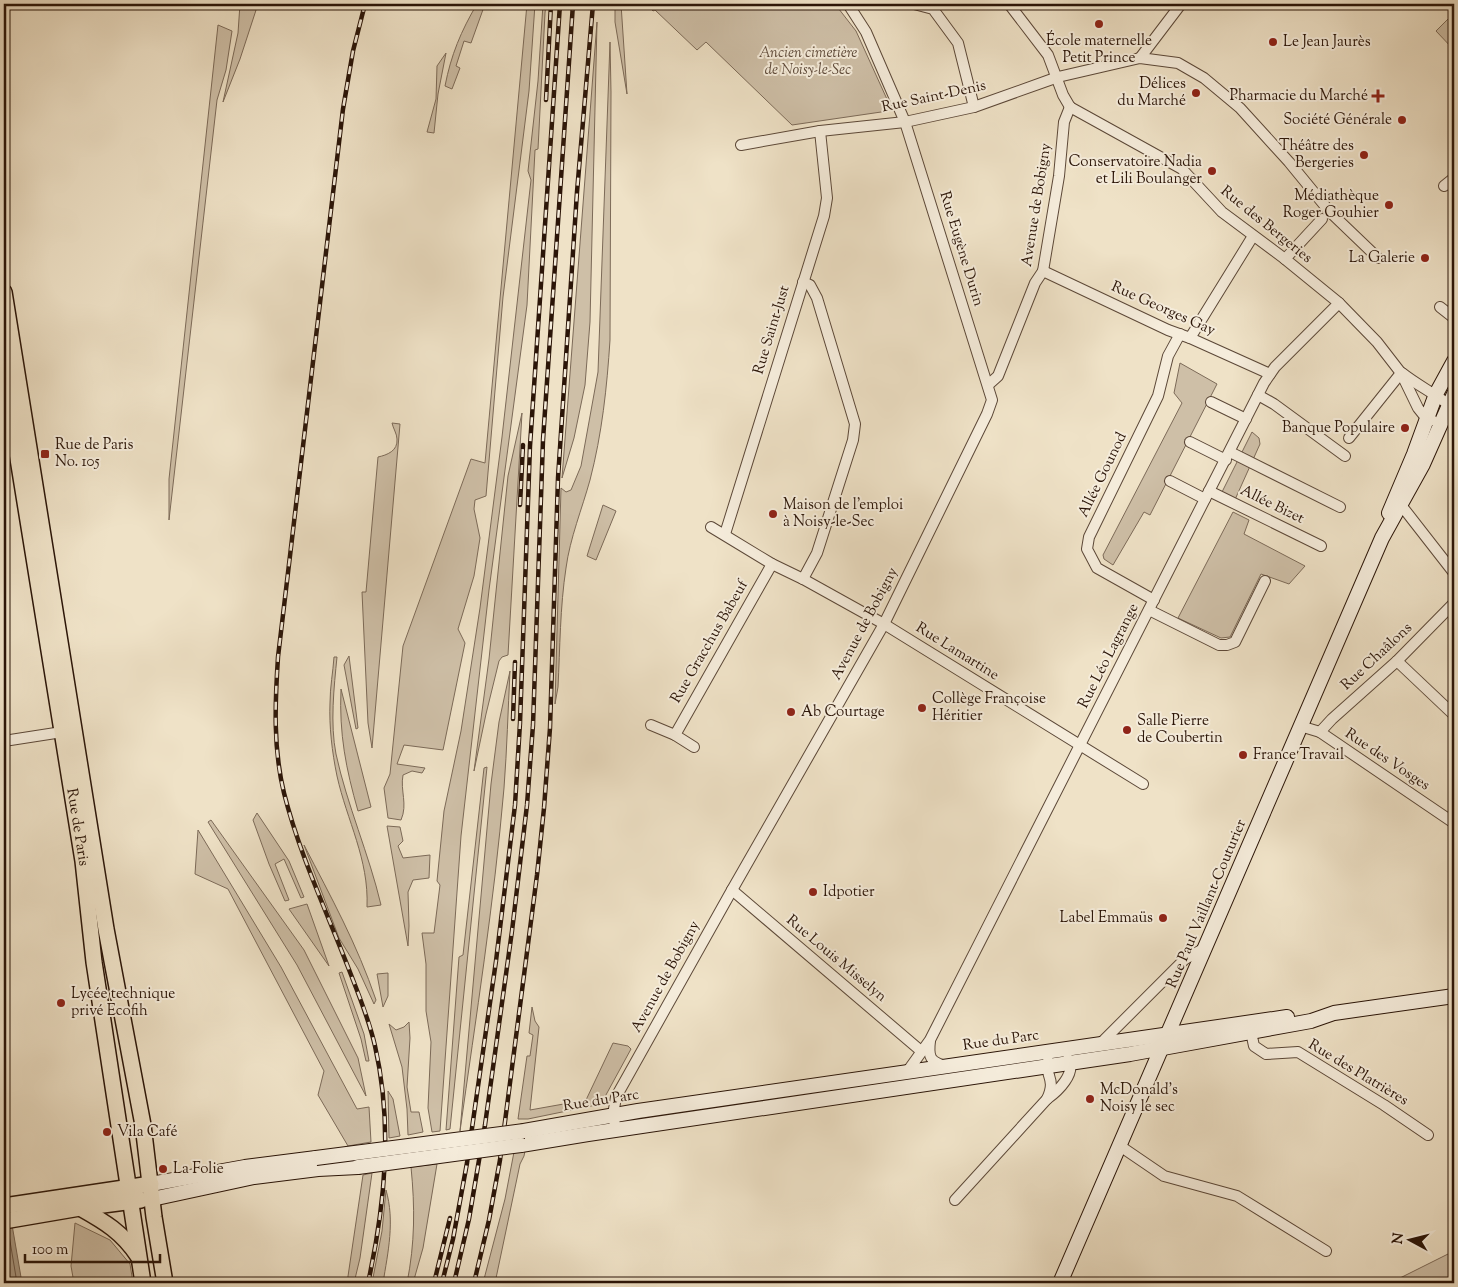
<svg xmlns="http://www.w3.org/2000/svg" width="1458" height="1287" viewBox="0 0 1458 1287" font-family="'Sorts Mill Goudy',serif">
  <style>
    .green { fill: #cebfa7; stroke: #7c6a58 }
    .water { fill: #ac9c86; stroke: #786654 }
    .lines { fill: none; stroke-linecap: round; stroke-linejoin: round }
    .shore { stroke: #6c5847; stroke-width: 1 }
    .street-casing { stroke: #5c4838; stroke-width: 12 }
    .secondary-casing { stroke: #2b1508; stroke-width: 16 }
    .primary-casing { stroke: #2b1508; stroke-width: 18 }
    .street { stroke: #f5ecdb; stroke-width: 10 }
    .secondary { stroke: #f5ecdb; stroke-width: 14 }
    .primary { stroke: #efe2c7; stroke-width: 15 }
    .rail-casing { stroke: #2b1508; stroke-width: 4.5 }
    .rail { stroke: #f5ecdb; stroke-width: 2.5; stroke-dasharray: 8; stroke-linecap: butt }
    .secondary-bridge-casing { stroke: #2b1508; stroke-width: 16; stroke-linecap: butt }
    .secondary-bridge { stroke: #f5ecdb; stroke-width: 14 }
    .poi-dot { fill: #8f2418; stroke: #f5ecdb; stroke-width: 2 }
    .labels { text-anchor: middle; dominant-baseline: central; stroke-width: 4; stroke-linejoin: round; paint-order: stroke }
    .poi-label { font-size: 15px; fill: #2b1508; stroke: #f5ecdb; text-anchor: start }
    .park-label { font-size: 15px; font-style: italic; fill: #5c4838; stroke: #f5ecdb }
    .street-label { font-size: 15px; fill: #2b1508; stroke: #f5ecdb }
  </style>
  <rect width="100%" height="100%" fill="#efe2c7"/>
  <filter id="stains"><feTurbulence type="fractalNoise" baseFrequency=".004" numOctaves="4"/><feColorMatrix values="0 0 0 0 .2 0 0 0 0 .09 0 0 0 0 .02 0 0 0 .5 -.17"/></filter>
  <radialGradient id="worn" r=".72"><stop offset=".6" stop-color="#630" stop-opacity="0"/><stop offset="1" stop-color="#630" stop-opacity=".3"/></radialGradient>
  <g class="green">
    <path d="M 240,4 L 258,4 L 240,59 L 223,102 L 238,33 Z"/>
    <path d="M 477,4 L 485,4 L 471,43 L 464,41 L 456,66 L 460,68 L 452,89 L 445,86 C 451,55 461,31 477,4 Z"/>
    <path d="M 527,4 L 535,4 L 529,91 L 503,297 L 486,496 L 475,500 L 474,509 L 480,538 L 474,576 L 458,629 L 465,643 L 443,750 L 404,745 L 397,764 L 425,768 L 422,773 L 412,771 L 403,775 C 400,791 408,804 401,820 L 388,818 L 384,788 L 390,774 L 403,646 L 471,459 L 485,463 Z"/>
    <path d="M 543,4 L 546,4 L 545,13 L 538,149 L 535,150 L 527,305 L 489,590 L 461,836 L 440,1131 L 432,1132 L 428,1108 L 431,1042 L 426,1011 L 426,964 L 422,933 L 434,933 L 440,885 L 437,881 L 444,811 L 461,731 L 480,608 L 502,437 L 531,180 L 528,171 L 538,81 Z"/>
    <path d="M 615,4 L 621,4 L 627,94 L 615,22 Z"/>
    <path d="M 647,4 L 835,4 L 856,31 L 891,108 L 888,111 L 792,125 L 706,42 L 697,50 L 655,10 L 653,11 Z"/>
    <path d="M 1454,13 L 1454,50 L 1436,31 Z"/>
    <path d="M 597,22 L 590,322 L 585,385 L 574,438 L 562,478 Z"/>
    <path d="M 218,25 L 232,31 L 226,70 L 217,100 L 169,520 L 169,479 Z"/>
    <path d="M 610,42 L 611,92 L 610,340 C 607,387 602,434 590,480 C 582,509 570,538 566,568 C 560,607 560,648 558,687 L 555,704 L 561,488 L 566,492 L 571,490 L 581,466 L 598,372 Z"/>
    <path d="M 446,53 L 438,94 L 434,133 L 427,132 L 436,99 L 437,66 Z"/>
    <path d="M 1180,363 L 1217,384 L 1150,515 L 1144,512 L 1113,565 L 1104,559 L 1103,555 L 1182,403 L 1174,393 Z"/>
    <path d="M 522,413 L 508,655 L 502,657 L 499,661 L 486,714 L 474,771 L 489,659 L 508,476 Z"/>
    <path d="M 392,423 L 400,424 L 372,748 L 368,723 L 362,592 L 366,592 L 378,457 C 387,455 398,451 397,439 C 397,434 393,428 392,423 Z"/>
    <path d="M 1252,432 L 1259,438 L 1260,444 L 1233,504 L 1219,498 Z"/>
    <path d="M 603,505 L 616,511 L 596,560 L 587,556 Z"/>
    <path d="M 1233,512 L 1249,520 L 1244,534 L 1305,566 L 1289,584 L 1261,574 L 1230,637 L 1221,638 L 1178,618 Z"/>
    <path d="M 349,656 L 358,728 L 356,729 L 344,665 Z"/>
    <path d="M 334,657 L 337,657 C 334,687 330,724 336,754 C 347,805 369,854 381,905 L 367,907 C 369,859 347,821 337,776 C 332,752 329,726 330,703 C 330,687 333,672 334,657 Z"/>
    <path d="M 510,671 C 508,710 507,749 504,788 C 494,903 476,1017 460,1131 L 491,784 L 499,722 Z"/>
    <path d="M 341,689 L 371,807 L 358,811 C 346,769 339,734 341,689 Z"/>
    <path d="M 487,767 L 450,1129 L 446,1130 L 459,957 L 463,955 L 484,768 Z"/>
    <path d="M 257,813 L 289,861 L 304,897 L 301,898 L 284,859 L 275,864 L 289,900 L 285,901 L 269,864 L 253,820 Z"/>
    <path d="M 211,820 L 304,950 L 358,1058 L 366,1096 L 297,965 L 208,822 Z"/>
    <path d="M 387,826 L 400,827 L 403,841 L 398,846 L 403,858 L 430,855 L 429,878 L 413,880 L 408,892 L 409,926 L 408,946 Z"/>
    <path d="M 198,830 L 281,967 L 357,1109 L 369,1107 L 371,1142 L 348,1146 L 318,1095 L 324,1071 L 228,889 L 195,874 Z"/>
    <path d="M 304,845 C 331,897 357,944 376,1000 L 374,1004 L 358,969 L 339,938 Z"/>
    <path d="M 307,904 L 329,966 L 289,909 Z"/>
    <path d="M 342,972 L 364,1034 L 369,1061 L 366,1061 L 361,1039 L 339,973 Z"/>
    <path d="M 388,973 L 388,996 L 383,1007 L 377,974 Z"/>
    <path d="M 532,1007 L 535,1021 L 539,1027 L 530,1110 L 586,1100 L 613,1043 L 628,1046 L 631,1049 L 601,1104 L 528,1119 L 518,1119 L 527,1056 L 530,1056 L 533,1035 L 529,1033 Z"/>
    <path d="M 409,1022 L 410,1038 L 407,1087 L 411,1112 L 419,1112 L 423,1132 L 408,1135 L 407,1109 L 402,1067 L 389,1024 L 396,1030 L 404,1027 Z"/>
    <path d="M 388,1091 L 393,1099 L 400,1136 L 389,1138 Z"/>
    <path d="M 525,1151 L 524,1156 L 520,1164 L 495,1283 L 483,1283 L 505,1199 L 514,1152 Z"/>
    <path d="M 437,1164 L 423,1248 L 413,1283 L 407,1283 C 415,1243 415,1207 411,1167 Z"/>
    <path d="M 372,1173 L 360,1258 L 354,1283 L 347,1283 L 363,1175 Z"/>
    <path d="M 386,1190 C 395,1221 388,1252 383,1283 L 372,1283 L 382,1231 Z"/>
    <path d="M 75,1223 L 110,1240 L 130,1264 L 133,1283 L 74,1283 L 71,1266 Z"/>
    <path d="M 1454,1251 L 1454,1283 L 1390,1283 Z"/>
  </g>
  <path class="water" d="M 4,1178 L 22,1283 L 4,1283 Z"/>
  <g class="lines">
    <path class="shore" d="M 8,1229 L 17,1283"/>
    <g class="street-casing">
      <g id="street">
        <path d="M 914,4 L 933,9 L 958,43 L 974,107"/>
        <path d="M 1009,4 L 1048,55 L 1063,95 L 1070,107"/>
        <path d="M 1140,58 L 1181,4"/>
        <path d="M 1070,107 L 1182,169 L 1222,212 L 1285,259 L 1339,303 L 1377,342 L 1401,373 L 1418,408 L 1426,418 L 1432,420"/>
        <path d="M 741,145 L 820,131 L 905,122 L 974,107 L 1058,77 L 1140,58 L 1178,63 L 1204,78 L 1240,108 L 1289,162 L 1330,212 L 1378,258"/>
        <path d="M 1444,186 L 1454,178"/>
        <path d="M 1285,259 L 1322,219"/>
        <path d="M 1043,271 L 1168,330 L 1190,338 L 1270,374"/>
        <path d="M 1440,307 L 1454,318"/>
        <path d="M 1190,338 L 1253,236"/>
        <path d="M 1402,373 C 1417,385 1434,393 1449,405"/>
        <path d="M 988,385 L 998,376 L 1035,283 L 1043,271 L 1059,176 L 1064,122 L 1070,107"/>
        <path d="M 1258,395 L 1274,404 L 1345,456"/>
        <path d="M 1211,402 L 1246,419"/>
        <path d="M 1349,438 L 1401,373"/>
        <path d="M 1190,442 L 1226,460"/>
        <path d="M 1230,452 L 1340,507"/>
        <path d="M 1170,481 L 1205,499"/>
        <path d="M 1209,491 L 1321,546"/>
        <path d="M 1401,505 L 1454,573"/>
        <path d="M 711,527 L 772,564 L 803,579 L 884,624 L 1143,784"/>
        <path d="M 725,534 L 824,216 L 827,198 L 820,131"/>
        <path d="M 803,579 L 817,553 L 853,440 L 855,424 L 817,298 L 810,285 L 803,282"/>
        <path d="M 1154,600 L 1097,568 L 1087,549 L 1089,537 L 1158,396 L 1168,356 L 1180,334"/>
        <path d="M 1149,610 L 1219,645 L 1227,645 L 1235,642 L 1265,581"/>
        <path d="M 1397,661 L 1454,715"/>
        <path d="M 651,725 L 675,735 L 694,747"/>
        <path d="M 1300,726 L 1320,732 L 1454,823"/>
        <path d="M 1320,732 L 1332,719 L 1397,661 L 1454,603"/>
        <path d="M 675,735 L 772,564"/>
        <path d="M 4,741 L 62,732"/>
        <path d="M 732,890 L 921,1051"/>
        <path d="M 1251,1032 L 1254,1046 L 1266,1054 L 1298,1052 L 1384,1105 L 1428,1135"/>
        <path d="M 930,1041 C 928,1057 930,1062 946,1066"/>
        <path d="M 1101,1043 L 1185,959 L 1205,948"/>
        <path d="M 907,1072 L 930,1040 L 1264,383 L 1275,367 L 1339,303"/>
        <path d="M 1047,1099 C 1057,1078 1044,1076 1048,1061"/>
        <path d="M 616,1130 L 613,1115 L 616,1097 L 732,890 L 884,624 L 987,414 L 992,400 L 905,122 L 866,32 L 848,4"/>
        <path d="M 1120,1146 L 1164,1176 L 1237,1196 L 1326,1251"/>
        <path d="M 955,1200 L 1047,1099 C 1058,1091 1077,1073 1068,1059"/>
      </g>
    </g>
    <g class="secondary-casing">
      <g id="secondary">
        <path d="M 1389,513 L 1414,454 L 1436,394 L 1454,361"/>
        <path d="M 524,1131 L 638,1111 L 1287,1017"/>
        <path d="M 521,1145 L 588,1134 L 1130,1054 L 1311,1021 L 1334,1013 L 1454,996"/>
        <path d="M 151,1184 L 245,1167 L 316,1158"/>
        <path d="M 152,1199 L 254,1177 L 318,1169 L 358,1167"/>
        <path d="M 1060,1283 L 1382,538 L 1423,464 L 1454,394"/>
      </g>
    </g>
    <g class="primary-casing">
      <g id="primary">
        <path d="M 4,292 L 106,929 L 143,1125 L 154,1217 L 165,1283"/>
        <path id="s1" d="M 4,372 L 83,861 L 94,962 L 143,1283"/>
        <path d="M 4,1206 L 151,1184"/>
        <path d="M 80,1208 C 105,1222 122,1232 138,1256"/>
        <path d="M 4,1221 L 80,1208 L 141,1200"/>
      </g>
    </g>
    <use href="#street" class="street"/>
    <use href="#secondary" class="secondary"/>
    <use href="#primary" class="primary"/>
    <g class="rail-casing">
      <g id="rail">
        <path d="M 365,4 L 353,51 L 343,109 L 278,657 C 275,703 273,748 284,793 C 299,853 326,910 348,967 C 358,993 369,1019 375,1046 C 393,1125 385,1205 368,1283"/>
        <path d="M 546,100 L 551,4"/>
        <path d="M 520,505 L 523,445"/>
        <path d="M 513,719 L 515,662"/>
        <path d="M 434,1283 L 450,1218"/>
        <path d="M 442,1283 L 453,1239 L 467,1163 L 496,961 L 515,805 L 520,723 L 530,446 L 560,4"/>
        <path d="M 454,1283 L 469,1219 L 485,1125 L 512,931 L 527,805 L 533,725 L 543,440 L 573,4"/>
        <path d="M 474,1283 L 489,1220 L 500,1160 L 537,875 L 544,808 L 550,728 L 558,478 L 577,192 L 593,4"/>
      </g>
    </g>
    <use href="#rail" class="rail"/>
    <g class="secondary-bridge-casing">
      <g id="secondary-bridge">
        <path d="M 316,1158 L 524,1131"/>
        <path d="M 358,1167 L 521,1145"/>
      </g>
    </g>
    <use href="#secondary-bridge" class="secondary-bridge"/>
  </g>
  <g class="poi-dot">
    <circle cx="1099" cy="24" r="5"/>
    <circle cx="1273" cy="42" r="5"/>
    <circle cx="1196" cy="93" r="5"/>
    <path d="M1375.5 88.5h5v5h5v5h-5v5h-5v-5h-5v-5h5z"/>
    <circle cx="1402" cy="120" r="5"/>
    <circle cx="1364" cy="155" r="5"/>
    <circle cx="1212" cy="171" r="5"/>
    <circle cx="1389" cy="205" r="5"/>
    <circle cx="1425" cy="258" r="5"/>
    <circle cx="1405" cy="428" r="5"/>
    <rect x="40" y="449" width="10" height="10" rx="2.5"/>
    <circle cx="773" cy="514" r="5"/>
    <circle cx="922" cy="708" r="5"/>
    <circle cx="791" cy="712" r="5"/>
    <circle cx="1127" cy="730" r="5"/>
    <circle cx="1243" cy="755" r="5"/>
    <circle cx="813" cy="892" r="5"/>
    <circle cx="1163" cy="918" r="5"/>
    <circle cx="61" cy="1003" r="5"/>
    <circle cx="1090" cy="1099" r="5"/>
    <circle cx="107" cy="1132" r="5"/>
    <circle cx="163" cy="1169" r="5"/>
  </g>
  <g class="labels">
    <g class="poi-label">
      <text x="1099" y="41" text-anchor="middle">École maternelle<tspan x="1099" dy="17">Petit Prince</tspan></text>
      <text x="1283" y="42">Le Jean Jaurès</text>
      <text x="1186" y="84" text-anchor="end">Délices<tspan x="1186" dy="17">du Marché</tspan></text>
      <text x="1368" y="96" text-anchor="end">Pharmacie du Marché</text>
      <text x="1392" y="120" text-anchor="end">Société Générale</text>
      <text x="1354" y="146" text-anchor="end">Théâtre des<tspan x="1354" dy="17">Bergeries</tspan></text>
      <text x="1202" y="162" text-anchor="end">Conservatoire Nadia<tspan x="1202" dy="17">et Lili Boulanger</tspan></text>
      <text x="1379" y="196" text-anchor="end">Médiathèque<tspan x="1379" dy="17">Roger Gouhier</tspan></text>
      <text x="1415" y="258" text-anchor="end">La Galerie</text>
      <text x="1395" y="428" text-anchor="end">Banque Populaire</text>
      <text x="55" y="445">Rue de Paris<tspan x="55" dy="17">No. 105</tspan></text>
      <text x="783" y="505">Maison de l'emploi<tspan x="783" dy="17">à Noisy-le-Sec</tspan></text>
      <text x="932" y="699">Collège Françoise<tspan x="932" dy="17">Héritier</tspan></text>
      <text x="801" y="712">Ab Courtage</text>
      <text x="1137" y="721">Salle Pierre<tspan x="1137" dy="17">de Coubertin</tspan></text>
      <text x="1253" y="755">France Travail</text>
      <text x="823" y="892">Idpotier</text>
      <text x="1153" y="918" text-anchor="end">Label Emmaüs</text>
      <text x="71" y="994">Lycée technique<tspan x="71" dy="17">privé Ecofih</tspan></text>
      <text x="1100" y="1090">McDonald's<tspan x="1100" dy="17">Noisy le sec</tspan></text>
      <text x="117" y="1132">Vila Café</text>
      <text x="173" y="1169">La Folie</text>
    </g>
    <g class="park-label">
      <text x="808" y="53">Ancien cimetière<tspan x="808" dy="17">de Noisy-le-Sec</tspan></text>
    </g>
    <g class="street-label">
      <text transform="translate(934 97) rotate(-12)">Rue Saint-Denis</text>
      <text transform="translate(1037 205) rotate(-81)">Avenue de Bobigny</text>
      <text transform="translate(1266 225) rotate(39)">Rue des Bergeries</text>
      <text transform="translate(961 249) rotate(73)">Rue Eugène Durin</text>
      <text transform="translate(1163 309) rotate(24)">Rue Georges Gay</text>
      <text transform="translate(772 330) rotate(-73)">Rue Saint-Just</text>
      <text transform="translate(1103 475) rotate(-64)">Allée Gounod</text>
      <text transform="translate(1272 505) rotate(26)">Allée Bizet</text>
      <text transform="translate(865 624) rotate(-62)">Avenue de Bobigny</text>
      <text transform="translate(710 642) rotate(-60)">Rue Gracchus Babeuf</text>
      <text transform="translate(957 652) rotate(32)">Rue Lamartine</text>
      <text transform="translate(1109 656) rotate(-63)">Rue Léo Lagrange</text>
      <text transform="translate(1377 657) rotate(-43)">Rue Chaâlons</text>
      <text transform="translate(1387 760) rotate(34)">Rue des Vosges</text>
      <text stroke="none"><textPath href="#s1" startOffset="461">Rue de Paris</textPath></text>
      <text transform="translate(1207 904) rotate(-67)">Rue Paul Vaillant-Couturier</text>
      <text transform="translate(836 959) rotate(40)">Rue Louis Misselyn</text>
      <text transform="translate(666 977) rotate(-61)">Avenue de Bobigny</text>
      <text transform="translate(1001 1041) rotate(-8)">Rue du Parc</text>
      <text transform="translate(1358 1073) rotate(31)">Rue des Platrières</text>
      <text transform="translate(601 1101) rotate(-9)">Rue du Parc</text>
    </g>
  </g>
  <rect width="1458" height="1287" fill="none" stroke="#efe2c7" stroke-width="20"/>
  <rect x="5" y="5" width="1448" height="1277" fill="none" stroke="#2b1508" stroke-width="2.5"/>
  <rect x="10" y="10" width="1438" height="1267" fill="none" stroke="#2b1508"/>
  <g transform="translate(1410 1240) rotate(277)" stroke="#f5ecdb" stroke-width="4" paint-order="stroke">
  <path d="M0-4L9 19L0 12L-9 19Z" fill="#2b1508"/>
  <text y="-8" font-size="14" font-weight="bold" text-anchor="middle" fill="#2b1508">N</text>
  </g>
  <path d="M25 1254v8h135v-8" fill="none" stroke="#2b1508" stroke-width="2.5"/>
  <text x="32" y="1254" font-size="15" fill="#2b1508" stroke="#f5ecdb" stroke-width="4" paint-order="stroke">100 m</text>
  <rect width="100%" height="100%" filter="url(#stains)"/>
  <rect width="100%" height="100%" fill="url(#worn)"/>
</svg>
